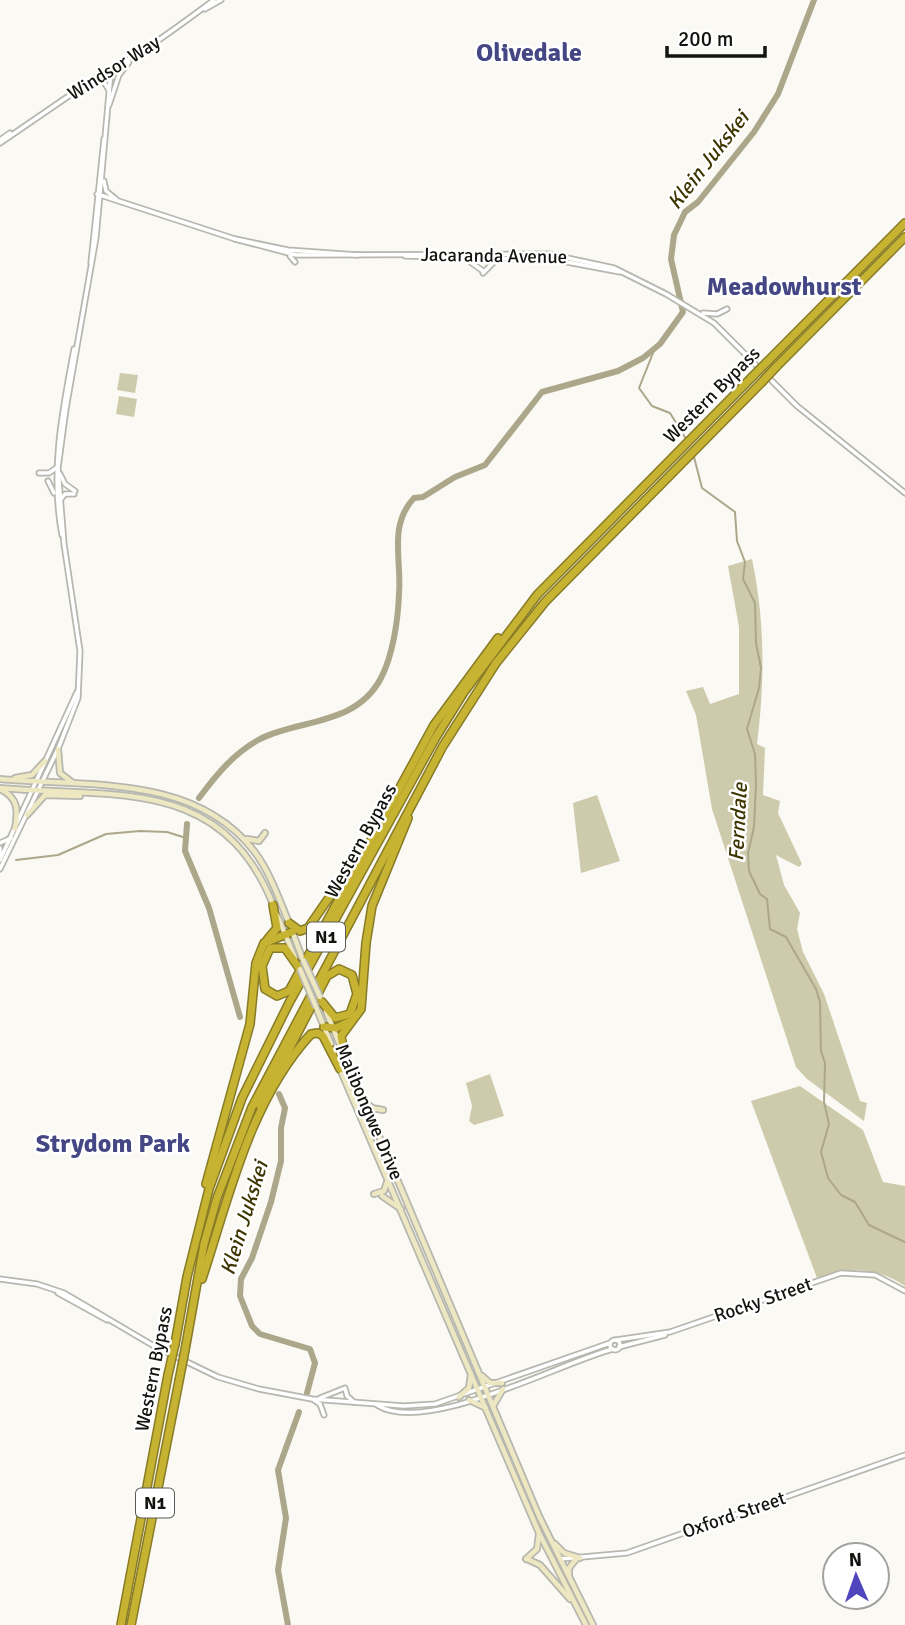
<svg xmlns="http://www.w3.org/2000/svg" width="905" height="1625" viewBox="0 0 905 1625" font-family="Signika,sans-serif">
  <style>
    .green { fill: #cecaac }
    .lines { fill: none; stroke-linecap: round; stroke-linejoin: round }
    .stream { stroke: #aca78a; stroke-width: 2 }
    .river { stroke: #aca78a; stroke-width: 6 }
    .tertiary-casing { stroke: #b7b7b0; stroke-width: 7 }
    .secondary-casing { stroke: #b7b7b0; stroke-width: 8 }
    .motorway-casing { stroke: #887b26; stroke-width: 10 }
    .tertiary { stroke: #fff; stroke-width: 3.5 }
    .secondary { stroke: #eee8c2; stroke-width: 4.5 }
    .motorway { stroke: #c7b332; stroke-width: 7 }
    .secondary-bridge-casing { stroke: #b7b7b0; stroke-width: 8; stroke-linecap: butt }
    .motorway-bridge-casing { stroke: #887b26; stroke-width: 10; stroke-linecap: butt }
    .secondary-bridge { stroke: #eee8c2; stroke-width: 4.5 }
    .motorway-bridge { stroke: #c7b332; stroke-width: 7 }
    .labels { text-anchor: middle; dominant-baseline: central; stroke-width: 5; stroke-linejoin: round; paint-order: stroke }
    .shield { fill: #fff; stroke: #5a5a58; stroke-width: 2 }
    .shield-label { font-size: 18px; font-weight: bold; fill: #131310 }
    .street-label { font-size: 19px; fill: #131310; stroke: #fff }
    .water-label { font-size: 21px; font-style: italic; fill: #3e3600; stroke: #fff }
    .district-label { font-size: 26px; font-weight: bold; fill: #454784; stroke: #fff }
  </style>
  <rect width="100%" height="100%" fill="#faf9f3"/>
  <g class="green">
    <path d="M 120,373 L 138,375 L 135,393 L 117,390 Z"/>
    <path d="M 119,396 L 137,399 L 134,417 L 116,414 Z"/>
    <path d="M 752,559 C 765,621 765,681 757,744 L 765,748 L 763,795 L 780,801 L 778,813 L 802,864 L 799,867 L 776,855 L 784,885 L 800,913 L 797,929 L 803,952 L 824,994 L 860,1101 L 867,1103 L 864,1121 L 807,1079 L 796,1067 L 712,809 L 696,715 L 686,691 L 703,687 L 710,704 L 739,694 L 739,627 L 728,566 Z"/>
    <path d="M 597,795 L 620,861 L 581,873 L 573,803 Z"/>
    <path d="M 490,1074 L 504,1116 L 474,1125 L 469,1121 L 472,1106 L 466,1083 Z"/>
    <path d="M 800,1086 L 863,1130 L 883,1182 L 905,1186 L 905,1286 C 877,1267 849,1267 817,1278 L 751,1101 Z"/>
  </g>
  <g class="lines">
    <g class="stream">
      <path d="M 655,348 L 639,388 L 652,406 L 670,413 L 686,439"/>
      <path d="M 694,457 L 702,488 L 735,512 L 737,541 L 745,562 L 743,579 L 755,603 L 756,643 L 761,668 L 759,688 L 747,729 L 755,754 L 756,783 L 754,827 L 748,853 L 749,871 L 760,894 L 767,899 L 770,929 L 786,937 L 816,989 L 820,1002 L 821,1051 L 825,1063 L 824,1102 L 829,1124 L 821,1152 L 828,1178 L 841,1195 L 855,1202 L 869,1225 L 905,1242"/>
      <path d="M 16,860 L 58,855 L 106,834 L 140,831 L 167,832 L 186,838"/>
    </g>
    <g class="river">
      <path d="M 199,798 C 217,774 233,754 260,739 C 299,719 356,726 381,678 C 393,655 398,620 399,594 C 402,560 388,526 414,498 L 423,497 L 455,477 L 485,465 L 542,392 L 618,371 L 643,358 L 660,344 L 683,312 L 671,259 L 674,235 L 685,212 L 698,202 L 754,132 L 778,94 L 814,0"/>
      <path d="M 187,824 L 185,851 L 209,908 L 240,1017"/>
      <path d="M 279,1094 L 285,1108 L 281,1128 L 281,1161 L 271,1202 L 252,1258 L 241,1279 L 240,1296 L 252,1326 L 260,1334 L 310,1349 L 315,1363 L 307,1393"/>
      <path d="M 288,1625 L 278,1570 L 286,1518 L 278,1470 L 299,1412"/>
    </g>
    <g class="tertiary-casing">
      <g id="tertiary">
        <path d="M 205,9 L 221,0"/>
        <path d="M 100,76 L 109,90"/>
        <path d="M 109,105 L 119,75 L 129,62"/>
        <path d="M 0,140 L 10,133"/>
        <path d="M 0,143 L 95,78 C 138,57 176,28 214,0"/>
        <path d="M 104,181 L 106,191 L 116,199"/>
        <path d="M 97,194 L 235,239 L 288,250 L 358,255"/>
        <path d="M 235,239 L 296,255 L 549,254 L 614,268 L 666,294 L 714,323 L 797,406 L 905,493"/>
        <path d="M 290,256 L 295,262"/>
        <path d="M 405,256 L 556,260 L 620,272"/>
        <path d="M 469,261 L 483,271"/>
        <path d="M 91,263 L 104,139"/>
        <path d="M 483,273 L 495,261"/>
        <path d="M 703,313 L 717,314 L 727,309"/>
        <path d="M 39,473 L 49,473 L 56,468"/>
        <path d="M 60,474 L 65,484 L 75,491"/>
        <path d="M 48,481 L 54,493"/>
        <path d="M 61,499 L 65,494 L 74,494"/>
        <path d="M 62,535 C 50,472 62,412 74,349"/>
        <path d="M 0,843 L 11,838"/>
        <path d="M 0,848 L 0,856"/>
        <path d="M 0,860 L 77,692"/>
        <path d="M 0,869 L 58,749 L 78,698 L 80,651 L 64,544 L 58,468 L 66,409 L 96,238 L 111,71"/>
        <path d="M 0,1279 L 37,1284 L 64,1293 L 154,1346 L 218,1377 L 259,1389 L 312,1399 L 404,1406 L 435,1404 L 610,1343"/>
        <path d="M 58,1293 L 107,1320"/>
        <circle cx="615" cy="1345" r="5"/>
        <path d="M 616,1340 L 670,1332 L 841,1273 L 875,1275 L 905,1291"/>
        <path d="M 619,1347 L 665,1335"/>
        <path d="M 320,1398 L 345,1388 L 347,1396 L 354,1402"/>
        <path d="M 314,1400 L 320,1404 L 324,1415"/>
        <path d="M 377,1405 C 425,1436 559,1363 613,1349"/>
        <path d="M 560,1559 L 627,1553 L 905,1455"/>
      </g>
    </g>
    <g class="secondary-casing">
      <g id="secondary">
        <path d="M 58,749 L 60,773 L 73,783"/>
        <path d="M 15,778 L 32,775 L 45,761"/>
        <path d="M 0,779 C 87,787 194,774 254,851 C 270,872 279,899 289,923"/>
        <path d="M 0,788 C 116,798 223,776 274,907"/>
        <path d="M 0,789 C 19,798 18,811 15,829"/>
        <path d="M 27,815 L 45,795 L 80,796"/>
        <path d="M 247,839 L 259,841 L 265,833"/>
        <path d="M 277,915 L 295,958"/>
        <path d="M 292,931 L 303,960"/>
        <path d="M 316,1007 L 331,1044"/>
        <path d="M 326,1011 L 340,1045"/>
        <path d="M 344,1053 L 539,1516 L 593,1625"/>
        <path d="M 340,1069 L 539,1533 L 586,1625"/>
        <path d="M 366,1102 L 372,1108 L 383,1110"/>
        <path d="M 374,1194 L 384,1191 L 388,1179"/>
        <path d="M 382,1196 L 401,1209"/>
        <path d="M 482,1376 L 490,1383 L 502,1383"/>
        <path d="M 459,1397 L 469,1388 L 471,1374"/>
        <path d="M 469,1400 L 486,1408"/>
        <path d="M 493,1406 L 503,1389"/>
        <path d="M 555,1544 L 564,1553 L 580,1558"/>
        <path d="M 526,1559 L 537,1549 L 539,1534"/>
        <path d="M 527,1559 L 540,1565 L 570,1599"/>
        <path d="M 569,1576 L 569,1568 L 577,1558"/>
      </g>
    </g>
    <g class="motorway-casing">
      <g id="motorway">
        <path d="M 767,362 L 905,223"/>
        <path d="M 776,367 L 905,237"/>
        <path d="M 289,923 L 300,931 L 308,928 L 364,847"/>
        <path d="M 267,940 L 277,928 L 273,905"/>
        <path d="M 299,968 L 285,948 L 270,948 L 262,966 L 265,989 L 277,996 L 289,991 L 434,725 L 498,638"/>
        <path d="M 324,1027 L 336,1028 L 351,1021"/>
        <path d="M 344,1053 L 341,1036 L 361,1009 L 366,943 L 372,906 L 408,818"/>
        <path d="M 260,1106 L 327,976 L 339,969 L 352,975 L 357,994 L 350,1014 L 335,1018 L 322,1002"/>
        <path d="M 206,1184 L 250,1024 L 256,963 L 264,943 L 292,932"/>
        <path d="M 202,1279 C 229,1197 250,1100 311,1034 L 318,1033 L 323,1036 L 340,1069"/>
        <path d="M 175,1344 L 187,1277 L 209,1189 L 242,1098 L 289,1003 L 436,737 L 464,692 L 537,595 L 752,377"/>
        <path d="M 185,1350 L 204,1244 L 217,1198 L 252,1107 L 443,746 L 496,663 L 545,602 L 761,383"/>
        <path d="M 121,1625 L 168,1375"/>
        <path d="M 131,1625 L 179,1381"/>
      </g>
    </g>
    <use href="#tertiary" class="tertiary"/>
    <use href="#secondary" class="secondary"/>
    <use href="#motorway" class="motorway"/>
    <g class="secondary-bridge-casing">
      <g id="secondary-bridge">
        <path d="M 303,960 L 320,997"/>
        <path d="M 300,969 L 316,1007"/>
      </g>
    </g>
    <g class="motorway-bridge-casing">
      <g id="motorway-bridge">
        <path d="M 752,377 L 767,362"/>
        <path d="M 761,383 L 776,367"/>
        <path d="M 168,1375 L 175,1344"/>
        <path d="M 179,1381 L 185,1350"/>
      </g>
    </g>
    <use href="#secondary-bridge" class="secondary-bridge"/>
    <use href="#motorway-bridge" class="motorway-bridge"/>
  </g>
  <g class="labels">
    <g class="shield">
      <rect x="307" y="922.5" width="38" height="29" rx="5"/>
      <rect x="136" y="1488.5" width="38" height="29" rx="5"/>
    </g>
    <g class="shield-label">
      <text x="326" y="937">N1</text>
      <text x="155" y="1503">N1</text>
    </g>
    <g class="street-label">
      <text transform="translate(114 68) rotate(-32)">Windsor Way</text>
      <text transform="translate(494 256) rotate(1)">Jacaranda Avenue</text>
      <text transform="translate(712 395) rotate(-45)">Western Bypass</text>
      <text transform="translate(361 841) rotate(-61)">Western Bypass</text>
      <text transform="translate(369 1112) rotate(67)">Malibongwe Drive</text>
      <text transform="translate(763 1300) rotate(-19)">Rocky Street</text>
      <text transform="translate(154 1369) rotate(-79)">Western Bypass</text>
      <text transform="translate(734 1515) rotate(-19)">Oxford Street</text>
    </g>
    <g class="water-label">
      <text transform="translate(708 160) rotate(-52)">Klein Jukskei</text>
      <text transform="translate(738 822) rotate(-87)">Ferndale</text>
      <text transform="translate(244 1218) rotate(-73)">Klein Jukskei</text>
    </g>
    <g class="district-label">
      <text x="529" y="53">Olivedale</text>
      <text x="784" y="287">Meadowhurst</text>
      <text x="113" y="1144">Strydom Park</text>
    </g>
  </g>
  <g transform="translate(856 1576) rotate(358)"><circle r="33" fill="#ffffff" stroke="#a1a19f" stroke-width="2"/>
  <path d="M0-5L12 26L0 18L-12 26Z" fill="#4f46bd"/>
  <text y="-10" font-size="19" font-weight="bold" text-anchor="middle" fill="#131310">N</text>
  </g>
  <path d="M667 46v10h98v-10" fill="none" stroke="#131310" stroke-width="3.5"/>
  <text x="678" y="46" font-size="21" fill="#131310" stroke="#ffffff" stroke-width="5" paint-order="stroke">200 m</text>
</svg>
